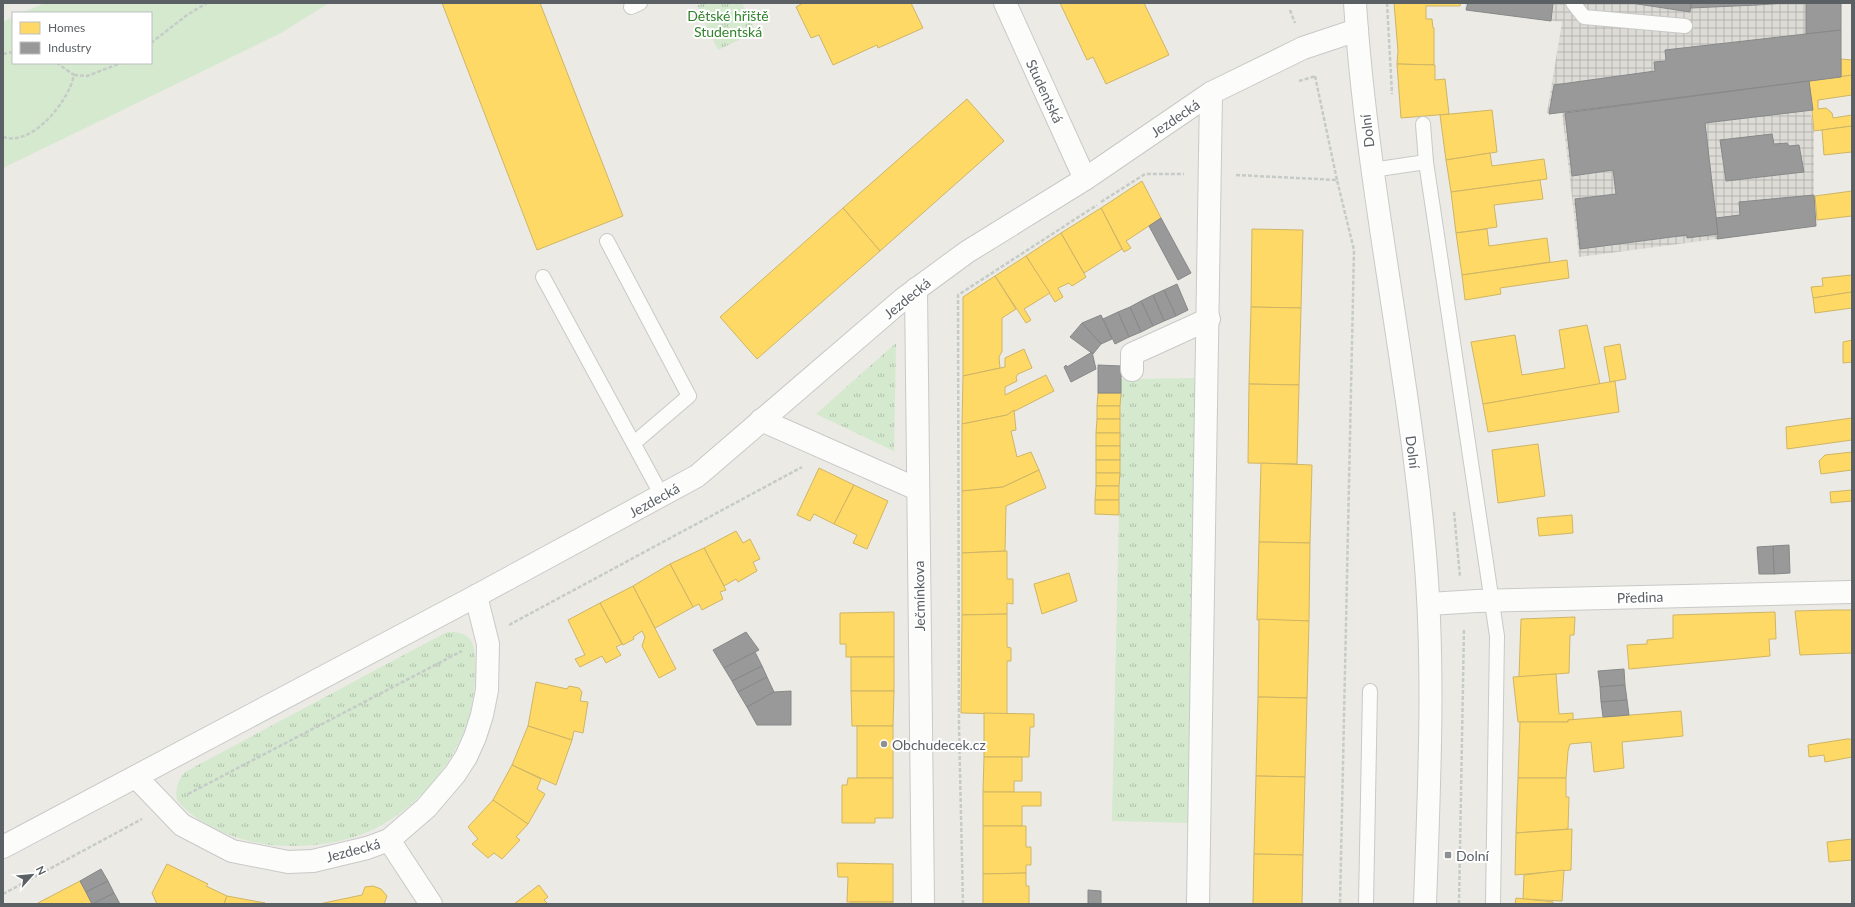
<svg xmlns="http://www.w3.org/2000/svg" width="1855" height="907" viewBox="0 0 1855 907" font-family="Lato,sans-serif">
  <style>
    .industrial { fill: url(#industrial-grid) }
    .grass { fill: url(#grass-tufts) }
    .garden { fill: #d4e9ce }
    .homes { fill: #ffd966; stroke: #ceb566 }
    .industry { fill: #999; stroke: #868889 }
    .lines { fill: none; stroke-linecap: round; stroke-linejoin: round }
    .lane-casing { stroke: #c8c9c8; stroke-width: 16 }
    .street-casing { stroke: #c8c9c8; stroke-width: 24 }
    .secondary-casing { stroke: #c9c9c9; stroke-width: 24 }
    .path { stroke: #c5ccc8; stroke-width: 2.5; stroke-dasharray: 4 2; stroke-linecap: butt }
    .lane { stroke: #fcfcfb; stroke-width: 14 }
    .street { stroke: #fcfcfb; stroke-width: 22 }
    .secondary { stroke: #fcfcfb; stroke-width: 22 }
    .poi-dot { fill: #8e9092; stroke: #fff; stroke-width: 1.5 }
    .labels { text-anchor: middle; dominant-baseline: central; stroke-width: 4; stroke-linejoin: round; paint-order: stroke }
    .park-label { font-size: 14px; fill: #30832b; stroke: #fff }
    .street-label { font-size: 14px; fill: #5b6065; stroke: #fff }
    .poi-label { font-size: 14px; fill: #5b6065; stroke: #fff; text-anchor: start }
  </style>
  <defs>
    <pattern id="industrial-grid" width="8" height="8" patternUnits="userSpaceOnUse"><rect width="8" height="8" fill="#dddbd6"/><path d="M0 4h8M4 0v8" fill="none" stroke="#b6b5b1"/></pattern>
    <pattern id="grass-tufts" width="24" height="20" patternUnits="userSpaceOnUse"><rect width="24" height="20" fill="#d4e9ce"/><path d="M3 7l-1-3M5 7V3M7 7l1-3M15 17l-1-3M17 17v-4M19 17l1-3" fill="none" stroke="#afc0ab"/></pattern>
  </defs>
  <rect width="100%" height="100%" fill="#eceae5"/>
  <path class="industrial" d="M 1466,3 L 1839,3 L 1810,109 L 1814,130 L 1814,195 L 1816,226 L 1579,257 L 1562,112 L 1547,113 L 1562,22 L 1465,9 Z"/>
  <g class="grass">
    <path d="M 703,3 L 742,3 L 756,32 L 718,50 L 697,6 Z"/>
    <path d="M 896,343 L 894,451 L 816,414 Z"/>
    <path d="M 1199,378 L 1190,823 L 1112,821 L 1119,515 L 1121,379 Z"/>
    <path d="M 450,632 C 457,632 465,633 470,639 C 480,652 474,698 470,713 C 464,737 450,761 435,780 C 420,798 402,813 382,825 C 348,844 308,848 271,845 C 238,841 198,826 177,800 C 175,789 178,780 185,772 L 445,633 Z"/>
  </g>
  <path class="garden" d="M 45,3 L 329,3 L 281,33 L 3,168 L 3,22 L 13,17 L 13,63 L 151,63 L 151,13 L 22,13 Z"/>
  <g class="homes">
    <path d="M 442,3 L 540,3 L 623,216 L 537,250 Z"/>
    <path d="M 803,3 L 911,3 L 923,28 L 878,48 L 877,45 L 833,65 L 819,35 L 811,38 L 796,7 Z"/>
    <path d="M 1060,3 L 1144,3 L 1169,55 L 1106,84 L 1093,57 L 1087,60 Z"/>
    <path d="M 1394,3 L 1461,3 L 1460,6 L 1426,6 L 1426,19 L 1432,19 L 1433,28 L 1434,28 L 1434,65 L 1397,64 L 1398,51 Z"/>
    <path d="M 1841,59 L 1852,60 L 1852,75 L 1841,77 Z"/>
    <path d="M 1397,64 L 1435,65 L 1435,80 L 1445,79 L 1449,114 L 1401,118 Z"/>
    <path d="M 1852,75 L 1852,95 L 1818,100 L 1818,109 L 1826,108 L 1832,113 L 1833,118 L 1852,115 L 1852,126 L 1814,131 L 1809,81 Z"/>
    <path d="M 967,99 L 1004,141 L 880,251 L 843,208 Z"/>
    <path d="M 1492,110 L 1497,152 L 1446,160 L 1440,115 Z"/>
    <path d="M 1852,126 L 1852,152 L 1824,155 L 1822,130 Z"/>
    <path d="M 1490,153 L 1492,166 L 1544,159 L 1547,179 L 1451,192 L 1446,160 Z"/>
    <path d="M 1540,180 L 1543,199 L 1494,205 L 1497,227 L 1456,233 L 1451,192 Z"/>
    <path d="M 1142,181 L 1161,218 L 1126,241 L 1131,248 L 1124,252 L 1101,208 Z"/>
    <path d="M 1852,191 L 1852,216 L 1817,220 L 1815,196 Z"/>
    <path d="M 843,208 L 880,251 L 757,359 L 720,317 Z"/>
    <path d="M 1101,208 L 1122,249 L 1084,273 L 1061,233 Z"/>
    <path d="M 1252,229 L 1303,230 L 1301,308 L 1251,307 Z"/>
    <path d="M 1487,229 L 1489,246 L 1547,238 L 1550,262 L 1462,275 L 1456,233 Z"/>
    <path d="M 1061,233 L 1086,277 L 1072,286 L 1069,283 L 1058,288 L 1063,297 L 1055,302 L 1026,256 Z"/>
    <path d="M 1026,256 L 1050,293 L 1024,309 L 1031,320 L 1026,323 L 995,276 Z"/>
    <path d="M 1567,260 L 1569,278 L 1500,288 L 1501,294 L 1465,300 L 1462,275 Z"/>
    <path d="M 1852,275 L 1852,292 L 1813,298 L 1811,287 L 1823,286 L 1822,278 Z"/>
    <path d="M 995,276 L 1016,309 L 1002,318 L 1002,351 L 999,357 L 1000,368 L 963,376 L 963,297 Z"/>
    <path d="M 1852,292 L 1852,308 L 1815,313 L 1813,298 Z"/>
    <path d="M 1251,307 L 1301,308 L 1299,385 L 1249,384 Z"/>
    <path d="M 1587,325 L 1600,384 L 1483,404 L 1471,342 L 1515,335 L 1522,375 L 1565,368 L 1559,330 Z"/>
    <path d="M 1852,340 L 1852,362 L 1843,363 L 1843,342 Z"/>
    <path d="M 1620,344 L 1626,379 L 1610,382 L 1604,347 Z"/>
    <path d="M 1024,349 L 1032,368 L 1018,374 L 1016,377 L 1017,381 L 1005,387 L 1005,395 L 1046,375 L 1054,391 L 1007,415 L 962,424 L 963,376 L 1005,367 L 1005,358 Z"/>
    <path d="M 1615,381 L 1619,412 L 1488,432 L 1483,404 Z"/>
    <path d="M 1249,384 L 1299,385 L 1297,464 L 1248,463 Z"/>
    <path d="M 1098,393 L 1121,393 L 1120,406 L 1097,406 Z"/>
    <rect x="1097" y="406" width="23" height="13"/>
    <path d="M 1014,410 L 1016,430 L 1011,431 L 1017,457 L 1031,452 L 1039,470 L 1003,487 L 962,491 L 962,424 L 1007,415 Z"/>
    <path d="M 1852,418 L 1852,440 L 1787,449 L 1786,427 Z"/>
    <path d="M 1097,419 L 1120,419 L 1120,433 L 1096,433 Z"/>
    <rect x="1096" y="433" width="24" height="13"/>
    <path d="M 1538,444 L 1545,496 L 1498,503 L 1492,450 Z"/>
    <rect x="1096" y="446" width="24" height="14"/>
    <path d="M 1852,452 L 1852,470 L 1821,474 L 1819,461 L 1825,455 Z"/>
    <rect x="1096" y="460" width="24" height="13"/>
    <path d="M 1261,463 L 1312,465 L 1310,543 L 1259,542 Z"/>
    <path d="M 819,468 L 854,485 L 834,524 L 814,514 L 810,521 L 797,515 Z"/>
    <path d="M 1039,470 L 1046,488 L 1006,506 L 1005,551 L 962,553 L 962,491 L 1003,487 Z"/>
    <path d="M 1096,473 L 1120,473 L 1119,486 L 1096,486 Z"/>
    <path d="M 854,485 L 888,501 L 867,549 L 853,543 L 857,535 L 834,524 Z"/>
    <path d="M 1096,486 L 1119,486 L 1119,500 L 1095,500 Z"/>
    <path d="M 1852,490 L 1852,501 L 1831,503 L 1830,492 Z"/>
    <path d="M 1095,500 L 1119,500 L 1119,515 L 1095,514 Z"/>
    <path d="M 1572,515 L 1573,533 L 1539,536 L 1537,518 Z"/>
    <path d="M 736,531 L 743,543 L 750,539 L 760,559 L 753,562 L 757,571 L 738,582 L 736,579 L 724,586 L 704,548 Z"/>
    <path d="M 1259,542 L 1310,543 L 1309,621 L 1257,620 Z"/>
    <path d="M 704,548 L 726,590 L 720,592 L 723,599 L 702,610 L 699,604 L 693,607 L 670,564 Z"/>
    <path d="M 1007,551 L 1007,579 L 1013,579 L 1013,604 L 1007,603 L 1007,614 L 962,615 L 962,553 Z"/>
    <path d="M 670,564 L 693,607 L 655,628 L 633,586 Z"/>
    <path d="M 1069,573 L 1077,601 L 1042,614 L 1034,584 Z"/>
    <path d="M 633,586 L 676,669 L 659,678 L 642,646 L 645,637 L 642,631 L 633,637 L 634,639 L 623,645 L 600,603 Z"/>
    <path d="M 600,603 L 622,644 L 616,647 L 621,655 L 606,663 L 602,656 L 580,667 L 575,659 L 585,655 L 568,620 Z"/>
    <path d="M 1832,610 L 1852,610 L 1852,653 L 1800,655 L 1795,611 Z"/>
    <path d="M 894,612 L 894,657 L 846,657 L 846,644 L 840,644 L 840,613 Z"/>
    <path d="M 1775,612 L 1776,639 L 1769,639 L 1770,656 L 1629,669 L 1627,645 L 1647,644 L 1647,640 L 1673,638 L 1673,615 Z"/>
    <path d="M 1007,614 L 1007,647 L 1011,648 L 1011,661 L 1007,661 L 1007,714 L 961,713 L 962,615 Z"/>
    <path d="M 1575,617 L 1574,635 L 1570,635 L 1569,673 L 1519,677 L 1521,619 Z"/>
    <path d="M 1259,619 L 1309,621 L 1307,698 L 1258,697 Z"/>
    <rect x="851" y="657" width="43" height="34"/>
    <path d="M 1556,674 L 1559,714 L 1573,713 L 1573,720 L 1568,720 L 1568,722 L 1518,722 L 1513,677 Z"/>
    <path d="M 536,682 L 567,689 L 569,686 L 579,688 L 582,692 L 580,701 L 588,702 L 583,733 L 574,731 L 572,740 L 528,726 Z"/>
    <path d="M 851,691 L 894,691 L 893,726 L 852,726 Z"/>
    <path d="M 1258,697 L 1307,698 L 1305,777 L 1256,776 Z"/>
    <path d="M 1681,711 L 1683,736 L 1622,742 L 1624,768 L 1594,772 L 1591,742 L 1570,744 L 1568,751 L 1566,778 L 1518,778 L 1520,722 L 1568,722 L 1568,720 Z"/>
    <path d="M 984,713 L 1034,714 L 1034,727 L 1030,727 L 1029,757 L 984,757 Z"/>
    <path d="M 528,726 L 572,740 L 556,785 L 512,765 Z"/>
    <rect x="857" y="726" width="36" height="52"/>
    <path d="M 1847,739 L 1852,739 L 1852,757 L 1825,762 L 1824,755 L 1809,757 L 1808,745 Z"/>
    <path d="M 984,757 L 1022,757 L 1022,781 L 1014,781 L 1014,792 L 983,792 Z"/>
    <path d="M 512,765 L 541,779 L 537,789 L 545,794 L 528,824 L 493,800 Z"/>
    <path d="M 1256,776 L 1305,777 L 1303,855 L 1254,854 Z"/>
    <path d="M 848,778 L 893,778 L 893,818 L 875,818 L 875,823 L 842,823 L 842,785 L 847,785 Z"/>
    <path d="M 1518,778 L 1566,778 L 1566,797 L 1569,797 L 1568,829 L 1516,833 Z"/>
    <path d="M 983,792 L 1041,792 L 1041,806 L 1022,806 L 1022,826 L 983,826 Z"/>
    <path d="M 493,800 L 528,824 L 516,837 L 520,840 L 502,859 L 494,853 L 488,858 L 472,844 L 478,839 L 468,827 Z"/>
    <path d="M 983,826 L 1026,826 L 1026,847 L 1031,847 L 1031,865 L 1026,865 L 1026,873 L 983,874 Z"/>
    <path d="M 1572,829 L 1571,870 L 1515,875 L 1516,833 Z"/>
    <path d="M 1852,839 L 1852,860 L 1829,862 L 1827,842 Z"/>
    <path d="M 1254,854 L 1303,855 L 1302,904 L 1253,904 Z"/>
    <path d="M 837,863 L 893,864 L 893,902 L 847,902 L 848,877 L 838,877 Z"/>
    <path d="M 167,864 L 208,884 L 206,886 L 227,896 L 224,904 L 157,904 L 152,893 Z"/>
    <path d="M 1564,870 L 1562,901 L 1523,899 L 1524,875 Z"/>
    <path d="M 1026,873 L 1026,886 L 1029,886 L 1029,904 L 983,904 L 983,874 Z"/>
    <path d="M 80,881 L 92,904 L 36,904 Z"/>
    <path d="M 539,885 L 548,897 L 544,900 L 548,904 L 514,904 Z"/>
    <path d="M 373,886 L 381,889 L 387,896 L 384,904 L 319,904 L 362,895 L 365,887 Z"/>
    <path d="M 227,896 L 265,903 L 224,904 Z"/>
    <path d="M 1516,898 L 1553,902 L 1553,904 L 1515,904 Z"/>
    <rect x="851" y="902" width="42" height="2"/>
  </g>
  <g class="industry">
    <path d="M 1468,3 L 1553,3 L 1551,21 L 1466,10 Z"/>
    <path d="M 1631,3 L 1691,3 L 1690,12 Z"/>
    <path d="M 1691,3 L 1757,3 L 1757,5 L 1691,8 Z"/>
    <path d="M 1757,3 L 1785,3 L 1757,5 Z"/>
    <path d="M 1806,3 L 1841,3 L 1841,30 L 1806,34 Z"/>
    <path d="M 1841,30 L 1841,77 L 1549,114 L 1554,85 L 1655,71 L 1654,62 L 1666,61 L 1665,50 Z"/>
    <path d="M 1809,81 L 1813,110 L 1705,123 L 1718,234 L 1687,238 L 1687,235 L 1580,249 L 1575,199 L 1616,194 L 1613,170 L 1572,176 L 1565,113 Z"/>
    <path d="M 1772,134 L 1774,144 L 1787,143 L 1789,146 L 1799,145 L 1804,172 L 1726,181 L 1720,140 Z"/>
    <path d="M 1814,195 L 1816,226 L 1717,239 L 1718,234 L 1716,218 L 1740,215 L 1739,202 Z"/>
    <path d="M 1161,218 L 1191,273 L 1178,280 L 1149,226 Z"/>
    <path d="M 1177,284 L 1188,310 L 1176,316 L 1164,290 Z"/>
    <path d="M 1164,290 L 1176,316 L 1164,321 L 1153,295 Z"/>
    <path d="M 1153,295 L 1164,321 L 1153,326 L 1141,301 Z"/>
    <path d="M 1141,301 L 1153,326 L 1141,332 L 1130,307 Z"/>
    <path d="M 1130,307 L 1141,332 L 1129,337 L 1118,312 Z"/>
    <path d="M 1118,312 L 1129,337 L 1115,344 L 1103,319 Z"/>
    <path d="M 1101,315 L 1112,339 L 1101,344 L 1082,323 Z"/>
    <path d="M 1082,323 L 1101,344 L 1093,354 L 1070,337 Z"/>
    <path d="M 1092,352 L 1096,369 L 1071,382 L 1064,367 L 1066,365 L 1067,367 Z"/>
    <path d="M 1098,365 L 1121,366 L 1121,393 L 1098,393 Z"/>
    <path d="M 1789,545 L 1790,573 L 1774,574 L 1773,546 Z"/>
    <path d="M 1773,546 L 1774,574 L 1759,574 L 1757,547 Z"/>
    <path d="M 746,632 L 759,650 L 724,668 L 713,650 Z"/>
    <path d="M 755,652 L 762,666 L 732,681 L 724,668 Z"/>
    <path d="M 762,666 L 767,677 L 738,692 L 732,681 Z"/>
    <path d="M 1624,669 L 1625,685 L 1600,687 L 1598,671 Z"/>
    <path d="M 767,677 L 774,692 L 747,707 L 738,692 Z"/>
    <path d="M 1625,685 L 1627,700 L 1601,702 L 1600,687 Z"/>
    <path d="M 791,691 L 791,725 L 757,725 L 747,707 L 774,692 Z"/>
    <path d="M 1627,700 L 1629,715 L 1603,717 L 1601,702 Z"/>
    <path d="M 101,869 L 108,881 L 86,892 L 80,881 Z"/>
    <path d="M 108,881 L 114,893 L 92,904 L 86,892 Z"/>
    <path d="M 1088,890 L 1101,891 L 1101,904 L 1088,904 Z"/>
    <path d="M 114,893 L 120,904 L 93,904 Z"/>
  </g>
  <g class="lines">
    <g class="lane-casing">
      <g id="lane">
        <path d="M 1573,3 L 1584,17 L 1685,26"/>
        <path d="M 631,7 L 640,3"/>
        <path d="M 1423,124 L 1426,162"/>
        <path d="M 1372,170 L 1426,162 L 1497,636 L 1493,904"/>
        <path d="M 607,241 L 689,396 L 634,443"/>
        <path d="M 543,277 L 662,496"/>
        <path d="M 1366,904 L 1370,691"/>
      </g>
    </g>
    <g class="street-casing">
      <g id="street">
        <path d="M 1005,3 L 1085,179"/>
        <path d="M 916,289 L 923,904"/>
        <path d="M 1132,370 L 1132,354 L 1209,319"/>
        <path d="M 761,420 L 917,489"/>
        <path d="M 1429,604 L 1477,601 L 1852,592"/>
        <path d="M 136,777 L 182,825 L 232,851 L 288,862 L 313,861 L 367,848 L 389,840 L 426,808 L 455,774 L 466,757 L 475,737 L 482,715 L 487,690 L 488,644 L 476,596"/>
        <path d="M 389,840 L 431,904"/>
        <path d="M 3,847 L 476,596 L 697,476 L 903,299 L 967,252 L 1085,179 L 1211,93 L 1303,48 L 1357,30"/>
        <path d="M 1198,904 L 1211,93"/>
      </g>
    </g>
    <g class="secondary-casing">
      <path id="secondary" d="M 1355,3 C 1367,188 1409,369 1425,554 C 1435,670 1429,788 1425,904"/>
    </g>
    <g class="path">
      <path d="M 1387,3 L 1392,94"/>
      <path d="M 1290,10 L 1295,23"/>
      <path d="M 151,43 L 187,15 L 207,3"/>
      <path d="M 3,54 L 13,52"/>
      <path d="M 74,75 L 87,76 L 121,63"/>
      <path d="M 1315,76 L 1337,180"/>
      <path d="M 1299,81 L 1316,76"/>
      <path d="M 3,137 C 32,147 69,101 74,75 L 57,63"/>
      <path d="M 1236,175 L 1337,180 L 1354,250 L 1340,904"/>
      <path d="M 1101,202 L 1145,174 L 1184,174"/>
      <path d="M 1454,512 L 1460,577"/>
      <path d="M 509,625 L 802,467"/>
      <path d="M 188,794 L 462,651"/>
      <path d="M 3,894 L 142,819"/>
      <path d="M 963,904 L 959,727 L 958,295 L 1097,205"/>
      <path d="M 1459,904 L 1464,628"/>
    </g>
    <use href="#lane" class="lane"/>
    <use href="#street" class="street"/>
    <use href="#secondary" class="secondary"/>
  </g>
  <g class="poi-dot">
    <circle cx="884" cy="744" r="4"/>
    <rect x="1444" y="851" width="8" height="8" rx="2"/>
  </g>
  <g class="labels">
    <g class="park-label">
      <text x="728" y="15">Dětské hřiště<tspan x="728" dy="16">Studentská</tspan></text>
    </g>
    <g class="street-label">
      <text transform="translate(1045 91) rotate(65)">Studentská</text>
      <text transform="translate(1175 118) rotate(-34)">Jezdecká</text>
      <text transform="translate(1367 131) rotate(-97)">Dolní</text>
      <text transform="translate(907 298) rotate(-39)">Jezdecká</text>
      <text transform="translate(1413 452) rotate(83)">Dolní</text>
      <text transform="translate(654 500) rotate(-29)">Jezdecká</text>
      <text transform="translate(919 596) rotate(-91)">Ječmínkova</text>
      <text transform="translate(1640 597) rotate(-2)">Předina</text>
      <text transform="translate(353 850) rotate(-15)">Jezdecká</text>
    </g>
    <g class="poi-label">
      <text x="892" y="744">Obchudecek.cz</text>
      <text x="1456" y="855">Dolní</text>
    </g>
  </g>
  <rect width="1855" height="907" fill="none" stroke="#5b6065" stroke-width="8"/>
  <rect x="12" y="12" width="140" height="52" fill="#ffffff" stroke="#bdbfc1"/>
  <rect x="20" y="22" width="20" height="12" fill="#ffd966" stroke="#bdbfc1"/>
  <text x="48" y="32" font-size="12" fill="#5b6065">Homes</text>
  <rect x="20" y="42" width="20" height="12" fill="#999999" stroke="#bdbfc1"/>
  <text x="48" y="52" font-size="12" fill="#5b6065">Industry</text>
  <g transform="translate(32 875) rotate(63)" stroke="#ffffff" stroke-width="3" paint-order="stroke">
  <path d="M0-3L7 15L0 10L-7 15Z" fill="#5b6065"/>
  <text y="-6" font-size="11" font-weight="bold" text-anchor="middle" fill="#5b6065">N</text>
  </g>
</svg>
